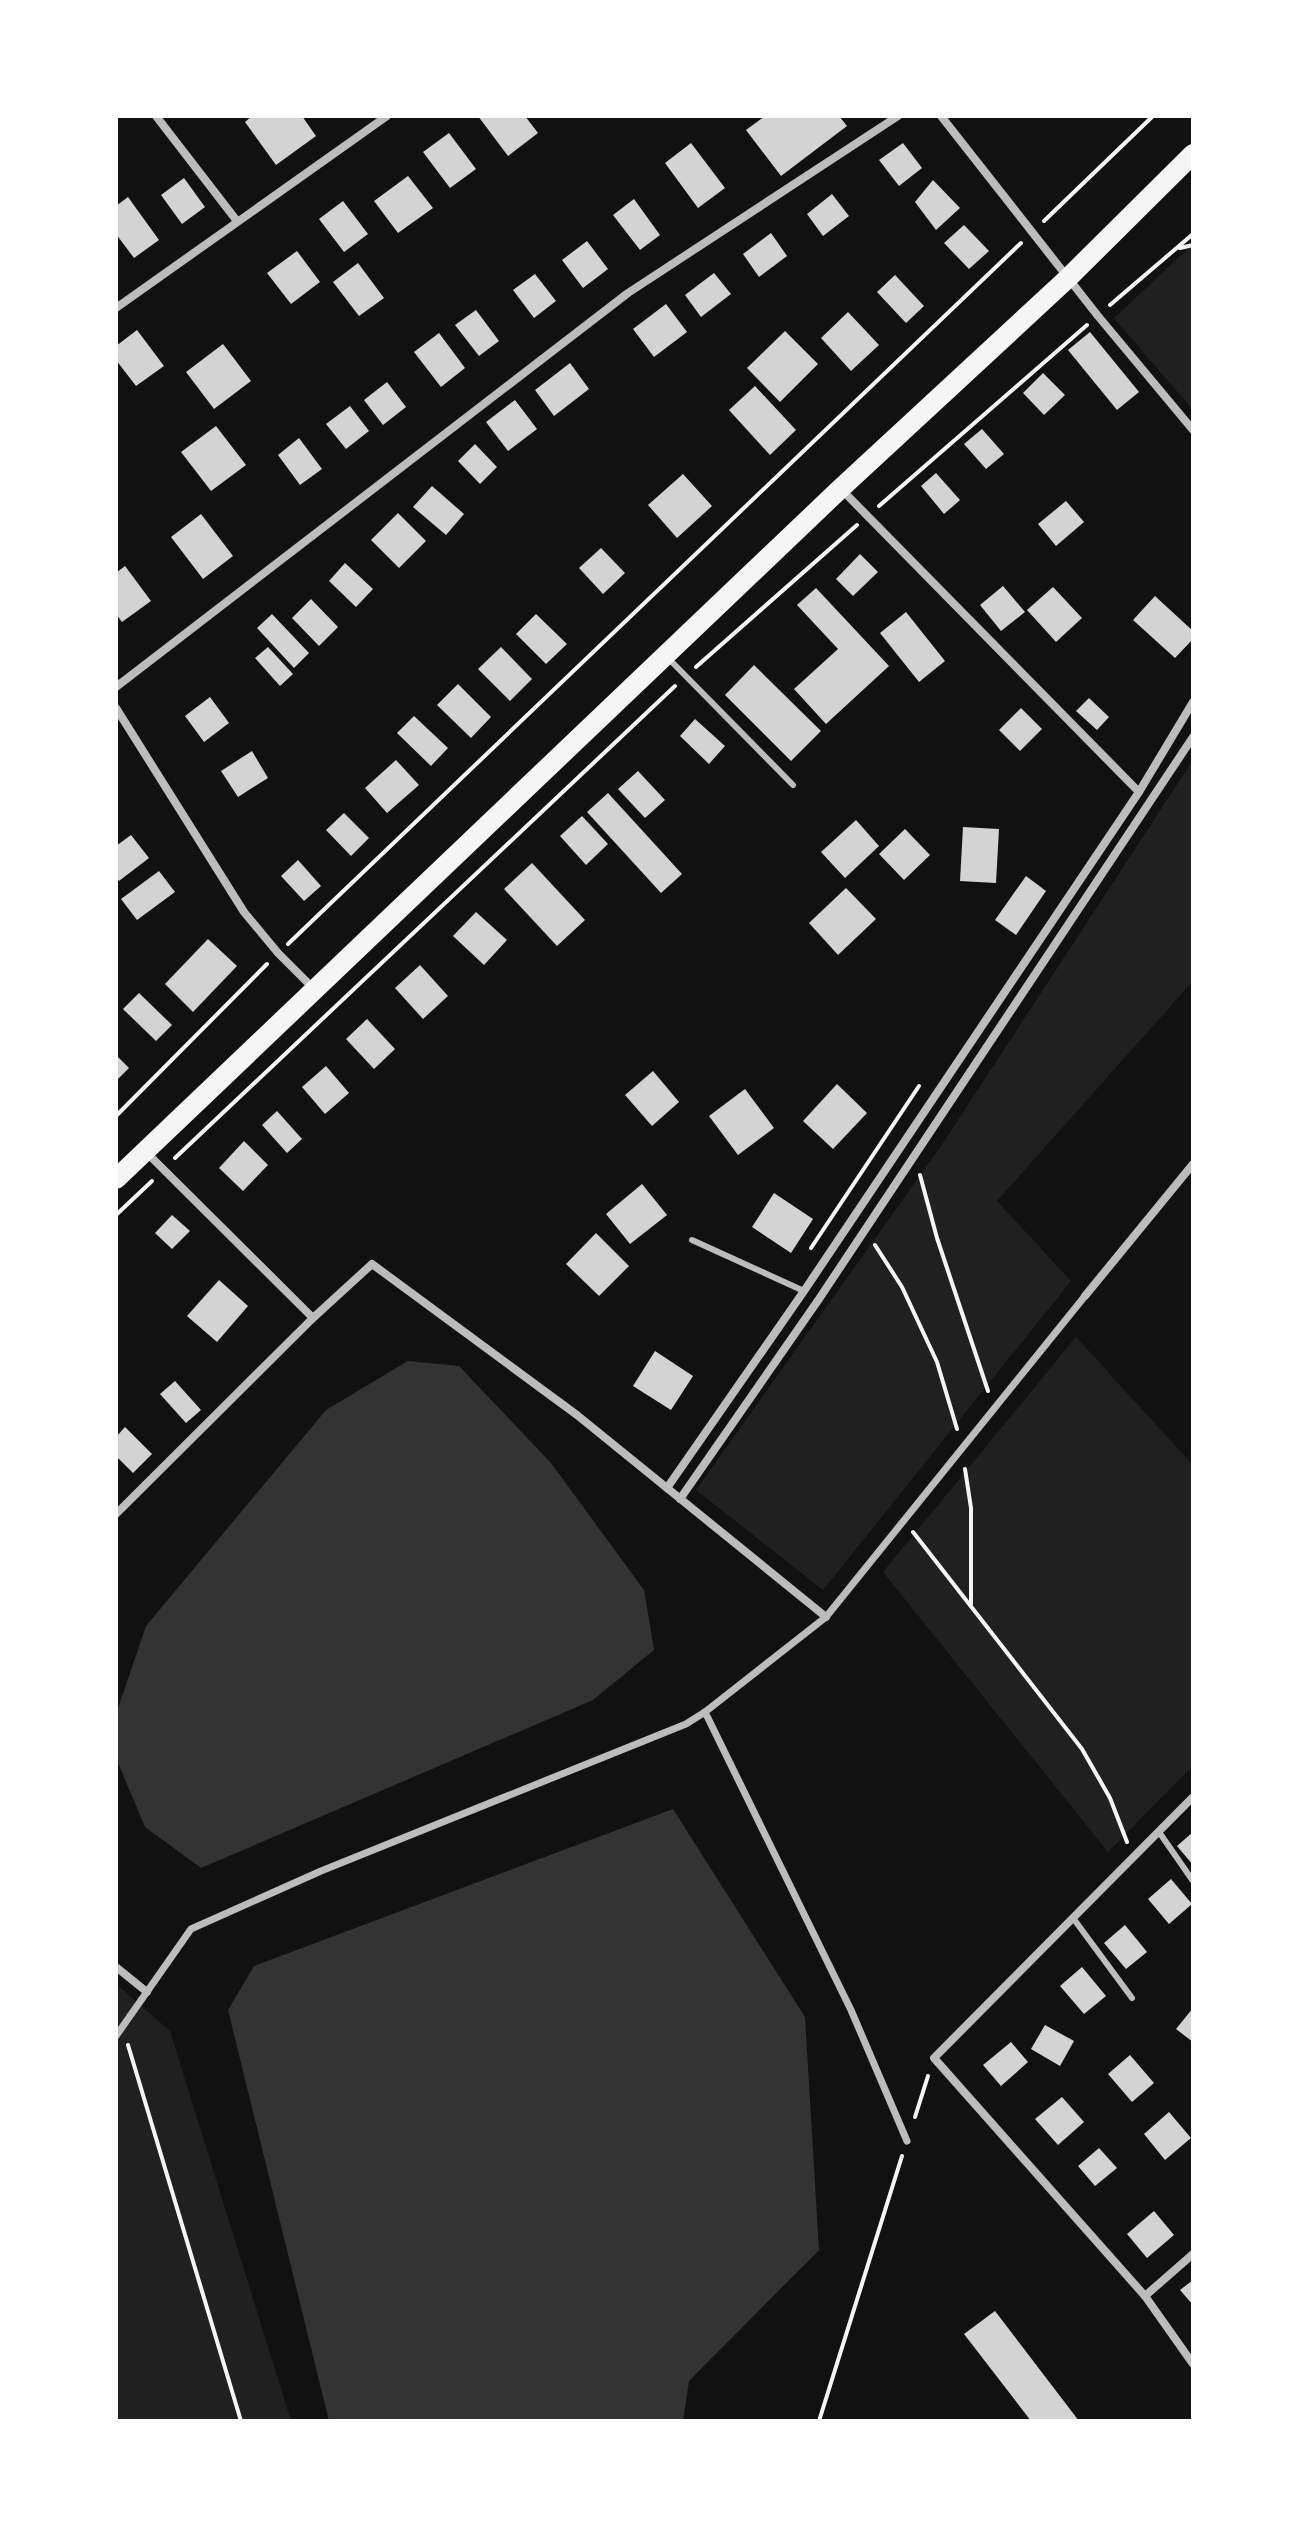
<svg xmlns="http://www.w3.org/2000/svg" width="1309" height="2537" viewBox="0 0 1309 2537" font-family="'Work Sans',sans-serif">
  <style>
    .green { fill: #202020 }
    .water { fill: #333 }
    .building { fill: #d3d3d3 }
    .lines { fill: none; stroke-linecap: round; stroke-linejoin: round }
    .path { stroke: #f5f5f5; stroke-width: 4 }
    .service { stroke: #bcbcbc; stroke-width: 6 }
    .pedestrian { stroke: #bcbcbc; stroke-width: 7 }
    .minor { stroke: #bcbcbc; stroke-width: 8 }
    .primary { stroke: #f5f5f5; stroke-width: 20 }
  </style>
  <rect width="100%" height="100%" fill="#111"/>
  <g class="green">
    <path d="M 1193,244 L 1193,410 L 1114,318 Z"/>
    <path d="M 1193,760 L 1193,981 L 997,1201 L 1071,1281 L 823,1590 L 696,1490 L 943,1143 Z"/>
    <path d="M 1076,1337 L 1193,1465 L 1193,1766 L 1108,1852 L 883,1572 Z"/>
    <path d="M 116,1984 L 170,2031 L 291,2421 L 116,2421 Z"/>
  </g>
  <g class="water">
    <path d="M 408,1361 L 459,1366 L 551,1463 L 644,1590 L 654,1650 L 593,1700 L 201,1868 L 145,1827 L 116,1758 L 116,1714 L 146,1626 L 326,1410 Z"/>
    <path d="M 673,1809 L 805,2017 L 819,2250 L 689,2381 L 683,2421 L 329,2421 L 228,2010 L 254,1966 Z"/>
  </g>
  <g class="building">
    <path d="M 252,116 L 302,116 L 316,136 L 276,165 L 245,122 Z"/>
    <path d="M 478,116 L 525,116 L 538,133 L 508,156 Z"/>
    <path d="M 765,116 L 839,116 L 847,126 L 781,176 L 746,130 Z"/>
    <path d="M 449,133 L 476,169 L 450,188 L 423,152 Z"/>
    <path d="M 691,143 L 725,188 L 698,208 L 665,163 Z"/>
    <path d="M 903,143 L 922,168 L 899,186 L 879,160 Z"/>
    <path d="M 408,176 L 433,208 L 398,233 L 374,201 Z"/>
    <path d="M 184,178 L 205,207 L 182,224 L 161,195 Z"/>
    <path d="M 933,180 L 960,208 L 936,230 L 915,202 Z"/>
    <path d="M 832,194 L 849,216 L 823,236 L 807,214 Z"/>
    <path d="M 128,197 L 159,240 L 134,258 L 116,234 L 116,206 Z"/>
    <path d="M 634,199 L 660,235 L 640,250 L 613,215 Z"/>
    <path d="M 343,201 L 368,234 L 344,252 L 319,219 Z"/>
    <path d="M 964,225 L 989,251 L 969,269 L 944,243 Z"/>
    <path d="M 771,233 L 787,256 L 759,277 L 743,254 Z"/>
    <path d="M 587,241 L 608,269 L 583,288 L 562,260 Z"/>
    <path d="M 297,251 L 320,282 L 291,304 L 267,273 Z"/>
    <path d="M 358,263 L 384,298 L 359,316 L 333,282 Z"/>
    <path d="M 714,273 L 731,294 L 701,317 L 685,295 Z"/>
    <path d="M 535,274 L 556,301 L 534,318 L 513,290 Z"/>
    <path d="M 895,275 L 924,306 L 906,323 L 877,292 Z"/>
    <path d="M 666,304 L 687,332 L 654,357 L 633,329 Z"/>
    <path d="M 476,310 L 499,341 L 479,356 L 455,325 Z"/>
    <path d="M 848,312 L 879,345 L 851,371 L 821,338 Z"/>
    <path d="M 137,330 L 164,366 L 136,386 L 116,360 L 116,346 Z"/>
    <path d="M 785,331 L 818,364 L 780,402 L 747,368 Z"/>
    <path d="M 1090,332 L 1139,392 L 1117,410 L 1068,350 Z"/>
    <path d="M 439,333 L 465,368 L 441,387 L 414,352 Z"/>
    <path d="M 223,344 L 251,381 L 214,409 L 186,372 Z"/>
    <path d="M 570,363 L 589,389 L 554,416 L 535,390 Z"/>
    <path d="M 1043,373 L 1065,395 L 1044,415 L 1023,393 Z"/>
    <path d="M 387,382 L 406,407 L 383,425 L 364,400 Z"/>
    <path d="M 755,386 L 796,430 L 770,455 L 729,410 Z"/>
    <path d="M 515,400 L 537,429 L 508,451 L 486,422 Z"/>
    <path d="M 350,406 L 369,431 L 346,449 L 326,424 Z"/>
    <path d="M 216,426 L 246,465 L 211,491 L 181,452 Z"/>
    <path d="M 982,429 L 1004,454 L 986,469 L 964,444 Z"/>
    <path d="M 299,438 L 322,469 L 300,485 L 278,455 Z"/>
    <path d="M 475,444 L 497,467 L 480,484 L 458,461 Z"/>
    <path d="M 936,473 L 960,500 L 944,514 L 921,486 Z"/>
    <path d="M 683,474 L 712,506 L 677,538 L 648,505 Z"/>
    <path d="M 432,486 L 464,514 L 446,535 L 413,507 Z"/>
    <path d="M 1066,501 L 1084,522 L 1056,546 L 1038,524 Z"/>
    <path d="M 398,513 L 426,541 L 399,568 L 371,540 Z"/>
    <path d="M 201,514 L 233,556 L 203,579 L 171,537 Z"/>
    <path d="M 601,548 L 625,573 L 603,594 L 579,568 Z"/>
    <path d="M 860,554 L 878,572 L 853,596 L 836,579 Z"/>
    <path d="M 345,563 L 373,589 L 356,607 L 329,581 Z"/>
    <path d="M 125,566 L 151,601 L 122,622 L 116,614 L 116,573 Z"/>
    <path d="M 1003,586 L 1025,612 L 1001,631 L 980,605 Z"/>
    <path d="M 1053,587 L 1082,618 L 1056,642 L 1027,610 Z"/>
    <path d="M 816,588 L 889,666 L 826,724 L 794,689 L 838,649 L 797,605 Z"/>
    <path d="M 1155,596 L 1193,631 L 1193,639 L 1175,658 L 1133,620 Z"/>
    <path d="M 311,599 L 338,627 L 319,646 L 292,618 Z"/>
    <path d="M 906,612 L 945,661 L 919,682 L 880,633 Z"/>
    <path d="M 272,614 L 309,653 L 294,668 L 257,628 Z"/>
    <path d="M 536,614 L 567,644 L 546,664 L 516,634 Z"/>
    <path d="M 268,647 L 293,674 L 280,686 L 255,658 Z"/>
    <path d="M 501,647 L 532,679 L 510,701 L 478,669 Z"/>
    <path d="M 754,665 L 821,731 L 791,761 L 725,695 Z"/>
    <path d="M 458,684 L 491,717 L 471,738 L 437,705 Z"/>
    <path d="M 210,697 L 229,723 L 204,742 L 185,716 Z"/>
    <path d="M 1089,698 L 1109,717 L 1097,730 L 1076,711 Z"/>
    <path d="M 1021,708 L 1042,729 L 1020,751 L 999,730 Z"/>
    <path d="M 414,716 L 448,748 L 431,766 L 397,733 Z"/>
    <path d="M 695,719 L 725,746 L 709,764 L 680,736 Z"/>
    <path d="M 252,751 L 268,778 L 238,797 L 221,771 Z"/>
    <path d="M 396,760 L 419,785 L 387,813 L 365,788 Z"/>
    <path d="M 638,771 L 665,800 L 645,818 L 618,789 Z"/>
    <path d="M 608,793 L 682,874 L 661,893 L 587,812 Z"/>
    <path d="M 344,813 L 369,838 L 351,856 L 326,830 Z"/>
    <path d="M 582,816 L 608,844 L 586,865 L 560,836 Z"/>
    <path d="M 856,820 L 879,846 L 845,878 L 821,852 Z"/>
    <path d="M 963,827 L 999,829 L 996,883 L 960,881 Z"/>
    <path d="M 905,829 L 930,855 L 904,880 L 879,854 Z"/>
    <path d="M 131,835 L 149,858 L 119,881 L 116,876 L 116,846 Z"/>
    <path d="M 298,860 L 321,886 L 304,901 L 281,876 Z"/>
    <path d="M 532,863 L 585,920 L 557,946 L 504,889 Z"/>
    <path d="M 159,871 L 175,892 L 137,920 L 121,899 Z"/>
    <path d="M 1026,876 L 1046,891 L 1016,935 L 995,920 Z"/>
    <path d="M 846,888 L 876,919 L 838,955 L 809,923 Z"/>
    <path d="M 476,912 L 507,940 L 484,965 L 453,936 Z"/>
    <path d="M 208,939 L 237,966 L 193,1012 L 165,984 Z"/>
    <path d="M 420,965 L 448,996 L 423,1019 L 395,988 Z"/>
    <path d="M 139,993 L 172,1025 L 156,1041 L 123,1009 Z"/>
    <path d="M 367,1019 L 395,1049 L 374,1069 L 346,1039 Z"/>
    <path d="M 116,1055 L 129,1068 L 116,1081 Z"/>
    <path d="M 326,1066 L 349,1093 L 325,1114 L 302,1087 Z"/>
    <path d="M 653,1071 L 679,1102 L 652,1126 L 625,1095 Z"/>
    <path d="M 837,1084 L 867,1113 L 833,1149 L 803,1121 Z"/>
    <path d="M 745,1089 L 774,1128 L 738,1155 L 709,1116 Z"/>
    <path d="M 277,1111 L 302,1139 L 287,1153 L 262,1125 Z"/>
    <path d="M 244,1141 L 268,1165 L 243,1191 L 219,1168 Z"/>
    <path d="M 642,1184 L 667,1215 L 630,1244 L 606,1214 Z"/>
    <path d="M 774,1193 L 813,1219 L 791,1253 L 752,1227 Z"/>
    <path d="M 172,1215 L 190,1231 L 172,1249 L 155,1233 Z"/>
    <path d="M 596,1233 L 629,1266 L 599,1296 L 566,1264 Z"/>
    <path d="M 219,1280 L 248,1306 L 217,1342 L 187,1316 Z"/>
    <path d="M 655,1351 L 693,1376 L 671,1410 L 633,1386 Z"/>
    <path d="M 175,1381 L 201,1410 L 186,1423 L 160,1394 Z"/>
    <path d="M 125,1427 L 152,1454 L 133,1473 L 116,1456 L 116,1437 Z"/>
    <path d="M 1193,1832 L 1193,1865 L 1177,1846 Z"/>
    <path d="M 1171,1879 L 1192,1904 L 1169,1924 L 1148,1899 Z"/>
    <path d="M 1125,1925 L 1147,1952 L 1126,1969 L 1104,1943 Z"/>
    <path d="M 1082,1967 L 1106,1996 L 1084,2014 L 1060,1986 Z"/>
    <path d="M 1193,2008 L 1193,2042 L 1176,2029 Z"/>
    <path d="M 1045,2025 L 1074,2041 L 1060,2066 L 1031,2049 Z"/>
    <path d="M 1011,2042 L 1028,2062 L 1001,2086 L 983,2065 Z"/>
    <path d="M 1130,2055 L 1154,2083 L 1132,2102 L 1108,2074 Z"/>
    <path d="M 1062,2097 L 1084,2122 L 1058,2145 L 1035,2119 Z"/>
    <path d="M 1169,2112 L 1191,2138 L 1165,2160 L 1144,2134 Z"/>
    <path d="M 1099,2148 L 1117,2168 L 1095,2186 L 1078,2166 Z"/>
    <path d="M 1154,2211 L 1174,2235 L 1147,2258 L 1127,2234 Z"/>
    <path d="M 1193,2280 L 1193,2305 L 1180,2290 Z"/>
    <path d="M 995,2311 L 1079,2421 L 1031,2421 L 964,2334 Z"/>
  </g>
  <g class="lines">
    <g class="path">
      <path d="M 1044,221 L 1153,116"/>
      <path d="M 1180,248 L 1193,245"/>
      <path d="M 1110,305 L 1193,234"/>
      <path d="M 879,506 L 1087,325"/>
      <path d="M 696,667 L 857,525"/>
      <path d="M 288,944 L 1021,243"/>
      <path d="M 116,1116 L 267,964"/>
      <path d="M 175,1158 L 675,686"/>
      <path d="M 920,1175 L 937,1238 L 988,1391"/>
      <path d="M 116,1215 L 152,1181"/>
      <path d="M 875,1245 L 902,1287 L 937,1362 L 957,1429"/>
      <path d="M 811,1248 L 919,1086"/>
      <path d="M 965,1469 L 971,1508 L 971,1604"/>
      <path d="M 913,1532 L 1082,1749 L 1110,1798 L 1127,1842"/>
      <path d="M 128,2045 L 241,2421"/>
      <path d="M 915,2117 L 928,2076"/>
      <path d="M 819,2421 L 902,2156"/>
    </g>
    <g class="service">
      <path d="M 668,658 L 793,785"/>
      <path d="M 692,1240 L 804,1291"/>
      <path d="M 1159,1832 L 1193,1881"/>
      <path d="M 1073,1918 L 1132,1998"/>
    </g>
    <g class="pedestrian">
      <path d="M 705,1712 L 851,2010 L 907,2141"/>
      <path d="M 116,2036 L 191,1929 L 321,1871 L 686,1724 L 705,1712 L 826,1617 L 1085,1296"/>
    </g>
    <g class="minor">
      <path d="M 156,116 L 237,221"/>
      <path d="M 941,116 L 1098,316 L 1193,430"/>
      <path d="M 116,308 L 387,116"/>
      <path d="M 841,489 L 1139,792"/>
      <path d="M 116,687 L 628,293 L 898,116"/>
      <path d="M 116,708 L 244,912 L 278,953 L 314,989"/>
      <path d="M 1085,1296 L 1193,1164"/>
      <path d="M 313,1318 L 372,1264 L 577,1415 L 826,1617"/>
      <path d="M 667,1488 L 804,1291 L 1139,792 L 1193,702"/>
      <path d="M 680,1499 L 819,1299 L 1193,737"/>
      <path d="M 116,1514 L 313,1318 L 145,1151"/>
      <path d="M 1193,1797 L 934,2058 L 1145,2296 L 1193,2364"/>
      <path d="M 116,1967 L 147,1992"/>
      <path d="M 1145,2296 L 1193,2254"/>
    </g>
    <path class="primary" d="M 116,1179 L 840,489 L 1068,278 L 1193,154"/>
  </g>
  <rect width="1309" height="2537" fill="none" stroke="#ffffff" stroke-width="236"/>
</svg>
